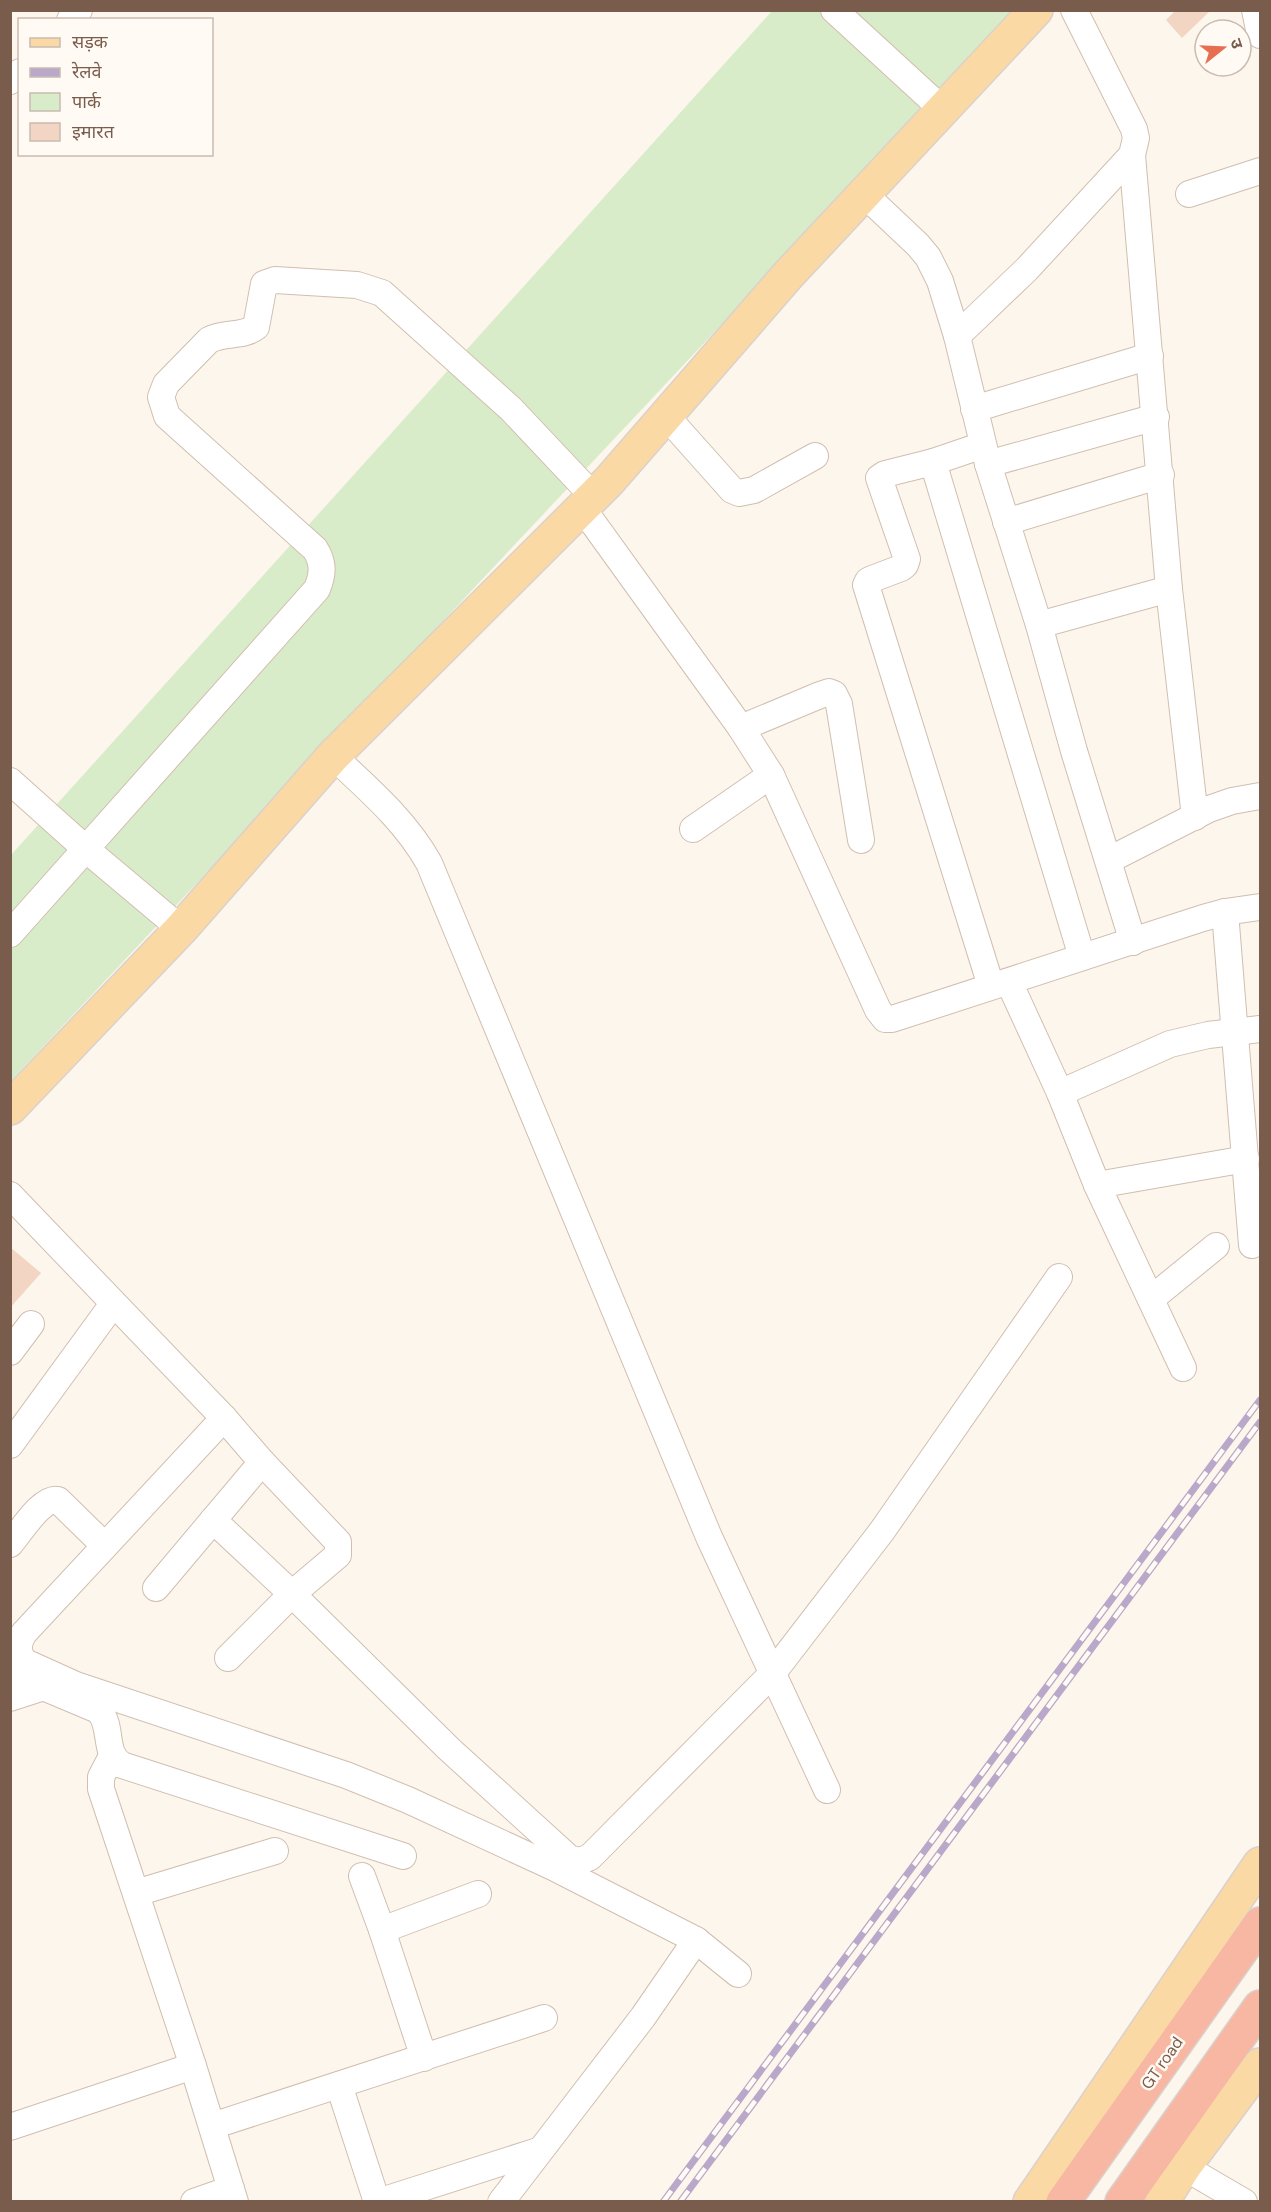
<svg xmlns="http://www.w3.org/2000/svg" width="1271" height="2212" viewBox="0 0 1271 2212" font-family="'DM Sans','Noto Sans Devanagari',sans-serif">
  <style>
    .green { fill: #d8ecc9 }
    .building { fill: #f3d5c3 }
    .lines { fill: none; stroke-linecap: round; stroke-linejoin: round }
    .minor-casing { stroke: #d1beb0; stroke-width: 28 }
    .major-casing { stroke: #dad1cd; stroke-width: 36 }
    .highway-casing { stroke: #dad1cd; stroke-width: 36 }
    .minor { stroke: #fff; stroke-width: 26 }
    .major { stroke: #fbd9a5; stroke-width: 33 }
    .highway { stroke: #f7b7a3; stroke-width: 33 }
    .rail-casing { stroke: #b9a8c9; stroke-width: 7 }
    .rail { stroke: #fffaf3; stroke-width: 4.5; stroke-dasharray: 14; stroke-linecap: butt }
    .labels { text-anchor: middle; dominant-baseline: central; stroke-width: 5; stroke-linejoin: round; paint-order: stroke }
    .street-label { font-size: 16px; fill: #7a5c4d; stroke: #fffaf3 }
  </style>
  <rect width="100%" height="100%" fill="#fdf6ec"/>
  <path class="green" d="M 772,11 L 1016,11 L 11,1081 L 11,855 Z"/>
  <g class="building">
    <path d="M 1176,10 L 1211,10 L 1182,38 L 1166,20 Z"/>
    <path d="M 10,1247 L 41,1273 L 10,1308 Z"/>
  </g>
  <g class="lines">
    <g class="minor-casing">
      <g id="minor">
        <path d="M 834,10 L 943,110"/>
        <path d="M 1255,10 L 1260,35"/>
        <path d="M 70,20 L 79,10"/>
        <path d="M 10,81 L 20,72"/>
        <path d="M 1132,155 L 1169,589 L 1195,817"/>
        <path d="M 864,194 L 918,245 L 928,257 L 940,281 L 957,336 L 988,464 L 1039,625 L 1074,751 L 1133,942"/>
        <path d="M 1189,194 L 1260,171"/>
        <path d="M 957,336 L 1027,269 L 1132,155 L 1136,138 L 1134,129 L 1074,10"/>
        <path d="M 974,409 L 1150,356"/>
        <path d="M 666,416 L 732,490 L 739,493 L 754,490 L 815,456"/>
        <path d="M 983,445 L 933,462 L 885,474 L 879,478 L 907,559 L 905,565 L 901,568 L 872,579 L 868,581 L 866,585 L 991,986"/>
        <path d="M 933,462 L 1082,957"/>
        <path d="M 988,464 L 1156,417"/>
        <path d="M 583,509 L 741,728 L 820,695 L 829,692 L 834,694 L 839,704 L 861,840"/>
        <path d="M 1006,522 L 1161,475"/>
        <path d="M 1039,625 L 1169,589"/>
        <path d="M 741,728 L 771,775 L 878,1010 L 885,1019 L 892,1019 L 1203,918 L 1225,912 L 1260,907"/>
        <path d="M 333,756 C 368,789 405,820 429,863 L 709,1537 L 827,1790"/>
        <path d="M 10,781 L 87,850 L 181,929"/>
        <path d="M 693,829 L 771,775"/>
        <path d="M 1109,860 L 1209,809 L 1232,801 L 1260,796"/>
        <path d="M 1225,912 L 1252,1245"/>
        <path d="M 10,934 L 317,589 C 323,574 324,563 315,549 L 167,416 L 161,397 L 166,384 L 209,340 C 224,332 243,337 256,327 L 264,284 L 275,280 L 357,285 L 382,293 L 511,409 L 594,497"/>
        <path d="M 1009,982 L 1060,1093 L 1097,1185 L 1183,1368"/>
        <path d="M 1060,1093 L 1170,1044 L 1208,1035 L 1260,1029"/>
        <path d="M 1097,1185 L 1246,1159"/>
        <path d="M 10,1195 L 224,1418 L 262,1462 L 338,1542 L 338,1555 L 292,1594 L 228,1658"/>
        <path d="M 1151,1299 L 1216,1246"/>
        <path d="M 10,1352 L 31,1324"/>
        <path d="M 224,1418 L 24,1633 C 17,1644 17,1653 25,1662 L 76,1685 L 346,1775 L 408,1800 L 553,1867 L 696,1940 L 738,1974"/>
        <path d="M 10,1445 L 113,1304"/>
        <path d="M 213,1520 L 292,1594 L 449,1749 L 569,1858 C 577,1861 582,1861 590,1857 L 772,1674 L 882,1531 L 1059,1277"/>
        <path d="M 10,1544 C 20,1533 42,1496 58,1500 L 104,1545"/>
        <path d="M 156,1588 L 262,1462"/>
        <path d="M 10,1673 L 98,1710 C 114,1725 102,1753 122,1765 L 403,1856"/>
        <path d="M 10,1698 L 44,1687"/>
        <path d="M 112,1756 L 101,1777 L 101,1789 L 193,2066 L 235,2202"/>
        <path d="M 362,1876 L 382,1930 L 424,2058"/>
        <path d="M 136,1893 L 275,1851"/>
        <path d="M 382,1930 L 478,1894"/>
        <path d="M 339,2085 L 377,2202"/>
        <path d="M 212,2126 L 544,2018"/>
        <path d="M 10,2127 L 193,2066"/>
        <path d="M 1184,2167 L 1244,2202"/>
        <path d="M 194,2202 L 231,2189"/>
        <path d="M 378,2202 L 538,2151"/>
        <path d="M 501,2202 L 643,2017 L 696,1940"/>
      </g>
    </g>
    <g class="major-casing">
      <g id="major">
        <path d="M 10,1108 L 181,929 L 333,756 L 609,481 L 789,274 L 1036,10"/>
        <path d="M 1030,2202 L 1260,1864"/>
        <path d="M 1162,2202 L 1184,2167 L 1260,2065"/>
      </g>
    </g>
    <g class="highway-casing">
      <g id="highway">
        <path d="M 1063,2202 L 1260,1924"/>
        <path d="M 1122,2202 L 1260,2007"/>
      </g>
    </g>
    <use href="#minor" class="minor"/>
    <use href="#major" class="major"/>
    <use href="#highway" class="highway"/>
    <g class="rail-casing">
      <g id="rail">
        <path d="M 663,2202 L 1260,1400"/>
        <path d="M 680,2202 L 1260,1422"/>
      </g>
    </g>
    <use href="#rail" class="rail"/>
  </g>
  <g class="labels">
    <g class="street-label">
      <text transform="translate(1162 2063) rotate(-55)">GT road</text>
    </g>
  </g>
  <rect width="1271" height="2212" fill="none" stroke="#7a5c4d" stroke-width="24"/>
  <rect x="18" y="18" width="195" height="138" fill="#fffaf3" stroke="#cabbb1" stroke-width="1.5"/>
  <rect x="30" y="38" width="30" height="9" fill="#fbd9a5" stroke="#cabbb1" stroke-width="1.5"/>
  <text x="72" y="48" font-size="18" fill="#7a5c4d">सड़क</text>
  <rect x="30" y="68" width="30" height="9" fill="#b9a8c9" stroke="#cabbb1" stroke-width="1.5"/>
  <text x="72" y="78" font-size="18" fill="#7a5c4d">रेलवे</text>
  <rect x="30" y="93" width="30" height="18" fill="#d8ecc9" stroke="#cabbb1" stroke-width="1.5"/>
  <text x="72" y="108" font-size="18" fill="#7a5c4d">पार्क</text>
  <rect x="30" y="123" width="30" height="18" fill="#f3d5c3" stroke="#cabbb1" stroke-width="1.5"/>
  <text x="72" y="138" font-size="18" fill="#7a5c4d">इमारत</text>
  <g transform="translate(1223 48) rotate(72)"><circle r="28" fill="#fffaf3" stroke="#cabbb1" stroke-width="1.5"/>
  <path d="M0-4.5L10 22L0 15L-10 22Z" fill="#e76f51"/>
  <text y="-9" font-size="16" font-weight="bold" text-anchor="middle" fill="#7a5c4d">उ</text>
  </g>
</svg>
